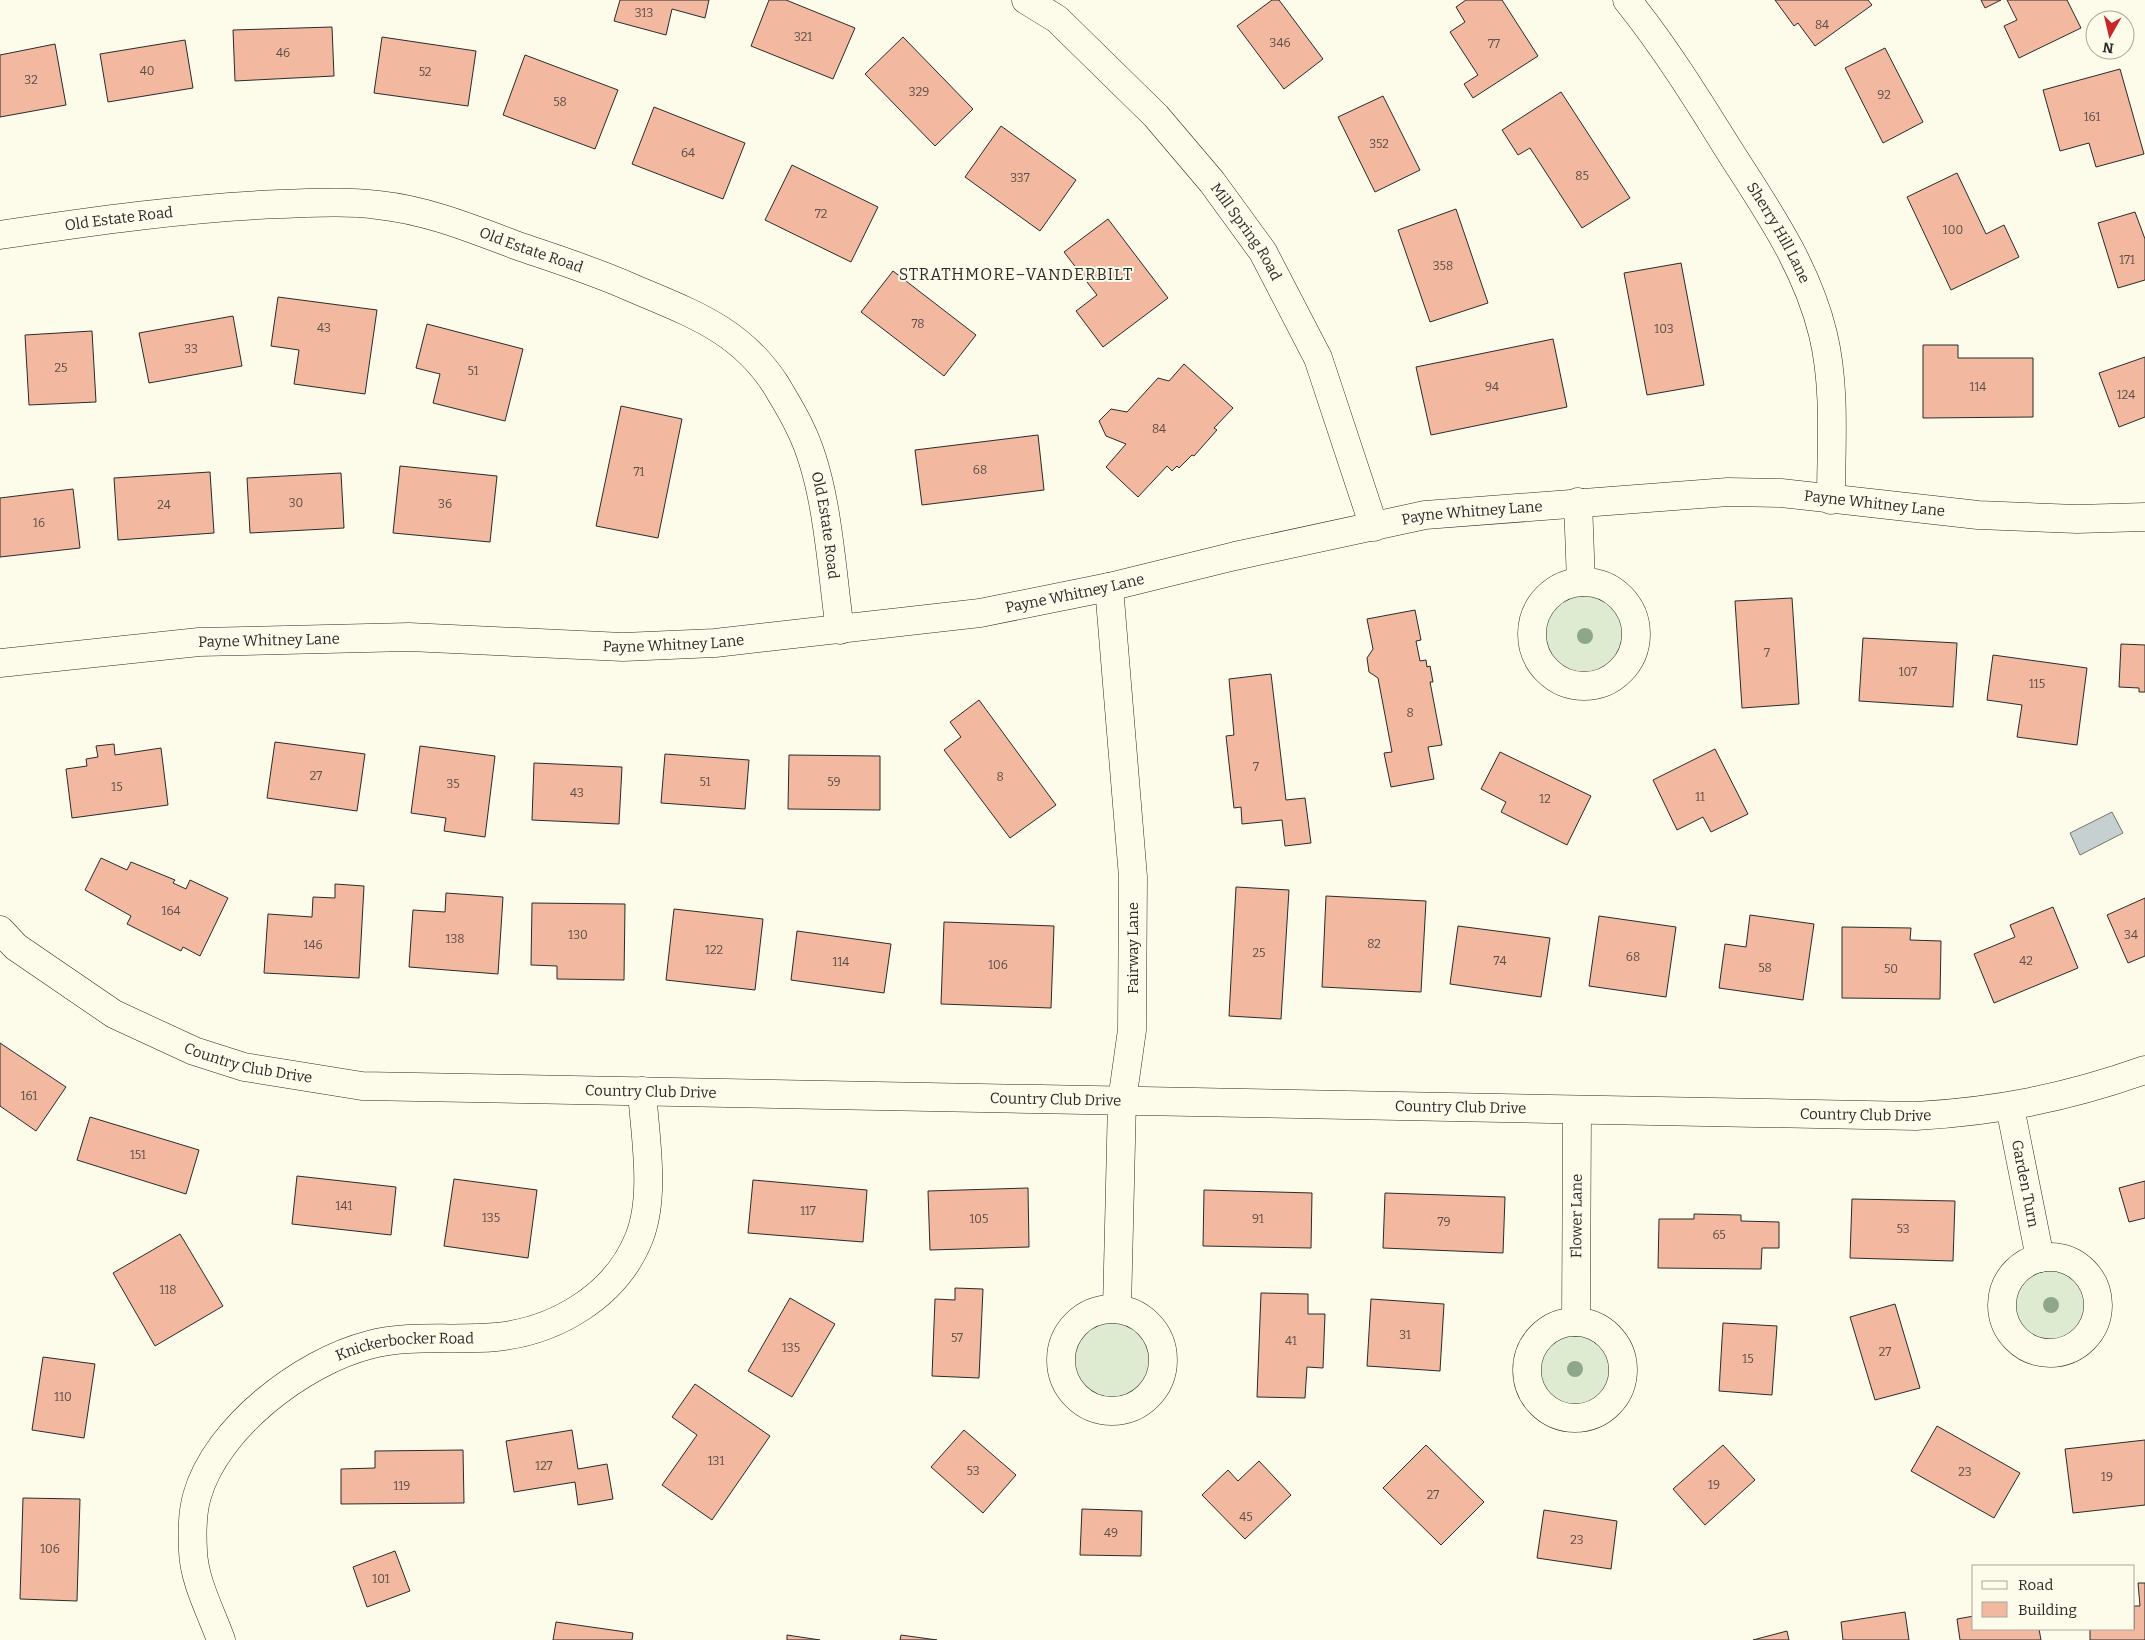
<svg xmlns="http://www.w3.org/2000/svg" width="2145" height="1640" viewBox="0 0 2145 1640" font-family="Bitter,serif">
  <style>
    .green { fill: #deebd1; stroke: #74746e }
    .water { fill: #c7d0d0; stroke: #74746e }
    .building { fill: #f2b8a0; stroke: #2b2b2b }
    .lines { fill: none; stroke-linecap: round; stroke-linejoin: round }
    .minor-casing { stroke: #2b2b2b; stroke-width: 29 }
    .minor { stroke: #fdfbea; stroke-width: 28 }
    .tree { fill: #8ea78a }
    .labels { text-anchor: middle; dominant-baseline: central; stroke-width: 4; stroke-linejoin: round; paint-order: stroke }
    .number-label { font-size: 12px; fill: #5d4e48 }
    .street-label { font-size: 15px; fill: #2b2b2b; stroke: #fdfbea }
    .neighbourhood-label { font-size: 16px; letter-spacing: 1px; fill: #2b2b2b; stroke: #fdfbea }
  </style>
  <rect width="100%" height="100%" fill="#fdfbea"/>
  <g class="green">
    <circle cx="1584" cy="634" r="52"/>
    <circle cx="2050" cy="1305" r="48"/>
    <circle cx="1112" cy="1360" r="51"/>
    <circle cx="1575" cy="1370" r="48"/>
  </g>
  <path class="water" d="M 2112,812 L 2123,833 L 2080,855 L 2070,833 Z"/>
  <g class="building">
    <path d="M 620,0 L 709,0 L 705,18 L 672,9 L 666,35 L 614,21 Z"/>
    <path d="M 769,0 L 786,0 L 855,28 L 833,79 L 751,46 Z"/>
    <path d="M 1272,0 L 1279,0 L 1323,59 L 1284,89 L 1237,26 Z"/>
    <path d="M 1466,0 L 1502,0 L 1538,56 L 1473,98 L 1464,84 L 1478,75 L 1450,32 L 1465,22 L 1456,7 Z"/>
    <path d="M 1775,0 L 1868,0 L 1872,5 L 1815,46 L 1798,23 L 1794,26 Z"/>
    <path d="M 1981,0 L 2001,0 L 1985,8 Z"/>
    <path d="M 2007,0 L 2067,0 L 2081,28 L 2019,58 L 2004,26 L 2017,20 Z"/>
    <path d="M 332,27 L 334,76 L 235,81 L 233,30 Z"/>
    <path d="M 382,37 L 476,51 L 468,106 L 374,93 Z"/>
    <path d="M 903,37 L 973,109 L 935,146 L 865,74 Z"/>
    <path d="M 185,40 L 193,88 L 108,102 L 100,54 Z"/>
    <path d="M 55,44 L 66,105 L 0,117 L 0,55 Z"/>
    <path d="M 1885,48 L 1923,122 L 1883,143 L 1845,68 Z"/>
    <path d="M 525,55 L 618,90 L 595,149 L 503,115 Z"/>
    <path d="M 2120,69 L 2144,154 L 2096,167 L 2089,143 L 2060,151 L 2043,90 Z"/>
    <path d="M 1561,92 L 1630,198 L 1582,228 L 1530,148 L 1518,155 L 1502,130 Z"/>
    <path d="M 1383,96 L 1420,170 L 1375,192 L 1338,117 Z"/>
    <path d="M 654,107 L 745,143 L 723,199 L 632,164 Z"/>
    <path d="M 1001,126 L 1076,180 L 1040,231 L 965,177 Z"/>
    <path d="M 792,165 L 878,207 L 851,262 L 765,220 Z"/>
    <path d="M 1957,173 L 1986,234 L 2004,225 L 2019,257 L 1951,290 L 1907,197 Z"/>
    <path d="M 1456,209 L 1488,303 L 1430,322 L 1398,230 Z"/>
    <path d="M 2135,212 L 2145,239 L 2145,280 L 2118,288 L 2098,223 Z"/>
    <path d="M 1108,219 L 1168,298 L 1103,347 L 1076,311 L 1097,295 L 1064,252 Z"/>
    <path d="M 1681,263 L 1704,385 L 1647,395 L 1624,273 Z"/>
    <path d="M 893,271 L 976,335 L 944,376 L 861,312 Z"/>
    <path d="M 278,297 L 377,310 L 365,394 L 294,384 L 299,350 L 271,346 Z"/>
    <path d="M 233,316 L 242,366 L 149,383 L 139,333 Z"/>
    <path d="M 427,324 L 523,349 L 505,421 L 433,403 L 440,374 L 416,368 Z"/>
    <path d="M 92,331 L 96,402 L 29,405 L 25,335 Z"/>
    <path d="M 1553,339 L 1567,407 L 1431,435 L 1416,367 Z"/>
    <path d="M 1923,345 L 1958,345 L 1958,358 L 2033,358 L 2033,417 L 1923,418 Z"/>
    <path d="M 2145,357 L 2145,417 L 2119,427 L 2099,373 Z"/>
    <path d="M 1184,364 L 1233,408 L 1214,428 L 1217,430 L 1194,456 L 1192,455 L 1179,468 L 1177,466 L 1172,471 L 1167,466 L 1138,497 L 1106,467 L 1126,444 L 1106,436 L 1099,421 L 1111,409 L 1127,412 L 1158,378 L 1169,381 Z"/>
    <path d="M 621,406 L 682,419 L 658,538 L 596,526 Z"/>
    <path d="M 1038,435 L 1044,490 L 922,505 L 915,450 Z"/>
    <path d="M 400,466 L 497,476 L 490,542 L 393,533 Z"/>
    <path d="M 210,472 L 214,533 L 118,540 L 114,478 Z"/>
    <path d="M 341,473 L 344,528 L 250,533 L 247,478 Z"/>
    <path d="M 73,489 L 80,548 L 0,557 L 0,498 Z"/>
    <path d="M 1792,598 L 1799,704 L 1742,708 L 1735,601 Z"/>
    <path d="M 1415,610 L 1421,640 L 1416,641 L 1420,661 L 1426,660 L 1427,667 L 1430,666 L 1433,682 L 1430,682 L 1442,745 L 1428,747 L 1434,779 L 1391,787 L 1384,753 L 1392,752 L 1378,678 L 1369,672 L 1367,658 L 1373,649 L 1367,619 Z"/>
    <path d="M 1863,638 L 1957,643 L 1953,707 L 1859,701 Z"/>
    <path d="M 2121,644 L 2145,645 L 2145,692 L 2139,692 L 2139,688 L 2119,687 Z"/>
    <path d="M 1993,655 L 2087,668 L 2077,745 L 2017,737 L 2022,705 L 1987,700 Z"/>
    <path d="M 1271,674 L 1286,800 L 1305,798 L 1311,843 L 1285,846 L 1282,820 L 1242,824 L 1241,807 L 1234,808 L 1226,736 L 1234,735 L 1229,679 Z"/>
    <path d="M 979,700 L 1056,805 L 1010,838 L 944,750 L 961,737 L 950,722 Z"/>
    <path d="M 275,742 L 365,754 L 357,811 L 267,798 Z"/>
    <path d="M 114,744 L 115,755 L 161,748 L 168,805 L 72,818 L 66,769 L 87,766 L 86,759 L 98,757 L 96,746 Z"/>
    <path d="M 420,746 L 495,756 L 485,837 L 444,831 L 446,818 L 411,813 Z"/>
    <path d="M 1715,749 L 1748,814 L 1711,832 L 1703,817 L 1677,830 L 1653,780 Z"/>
    <path d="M 1500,752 L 1591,796 L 1567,845 L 1501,812 L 1506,802 L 1481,789 Z"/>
    <path d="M 665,754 L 749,760 L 745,809 L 661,803 Z"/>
    <path d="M 789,755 L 880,756 L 880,810 L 788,809 Z"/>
    <path d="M 534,763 L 622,767 L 619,824 L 532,820 Z"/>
    <path d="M 101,858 L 127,870 L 131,862 L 175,880 L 173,883 L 186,889 L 190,880 L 228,898 L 200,956 L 183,947 L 181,951 L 127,924 L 131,916 L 85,890 Z"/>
    <path d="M 335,884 L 364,886 L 359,978 L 264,973 L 268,914 L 312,917 L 313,897 L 335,898 Z"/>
    <path d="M 1236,887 L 1289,890 L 1281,1019 L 1229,1016 Z"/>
    <path d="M 446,893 L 503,897 L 498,974 L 409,967 L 413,910 L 445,912 Z"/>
    <path d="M 1326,896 L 1426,901 L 1421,992 L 1322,987 Z"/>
    <path d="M 2145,898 L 2145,956 L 2128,963 L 2107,915 Z"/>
    <path d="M 532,903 L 625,904 L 624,980 L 557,979 L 557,966 L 531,965 Z"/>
    <path d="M 2053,907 L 2078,968 L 1994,1003 L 1974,954 L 2015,937 L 2010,925 Z"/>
    <path d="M 674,909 L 763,919 L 755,990 L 666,980 Z"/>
    <path d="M 1750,915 L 1814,924 L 1803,1000 L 1719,988 L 1725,944 L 1746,947 Z"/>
    <path d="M 1599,916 L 1676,927 L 1666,997 L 1589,986 Z"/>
    <path d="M 944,922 L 1054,926 L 1051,1008 L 941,1004 Z"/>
    <path d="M 1458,926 L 1550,938 L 1541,997 L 1450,984 Z"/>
    <path d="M 1842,927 L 1911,928 L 1910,940 L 1941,941 L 1940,999 L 1842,998 Z"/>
    <path d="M 797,931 L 891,944 L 884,993 L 791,980 Z"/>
    <path d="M 0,1043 L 66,1087 L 36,1131 L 0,1106 Z"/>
    <path d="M 90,1117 L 199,1150 L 186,1194 L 77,1160 Z"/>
    <path d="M 297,1176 L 396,1187 L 391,1235 L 292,1224 Z"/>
    <path d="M 454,1179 L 537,1190 L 528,1258 L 444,1246 Z"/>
    <path d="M 753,1180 L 867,1190 L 863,1242 L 748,1233 Z"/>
    <path d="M 2145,1181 L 2145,1218 L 2129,1222 L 2119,1188 Z"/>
    <path d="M 1028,1188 L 1029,1247 L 930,1250 L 928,1191 Z"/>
    <path d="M 1204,1190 L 1312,1193 L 1311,1248 L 1203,1246 Z"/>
    <path d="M 1385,1193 L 1505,1197 L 1503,1253 L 1383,1248 Z"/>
    <path d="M 1852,1199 L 1955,1201 L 1953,1261 L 1850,1258 Z"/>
    <path d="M 1694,1214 L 1741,1215 L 1741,1221 L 1779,1222 L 1779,1248 L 1762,1248 L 1761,1269 L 1658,1268 L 1659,1219 L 1694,1219 Z"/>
    <path d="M 180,1234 L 223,1306 L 155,1346 L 113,1273 Z"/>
    <path d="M 955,1288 L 983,1289 L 979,1378 L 932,1376 L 935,1299 L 955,1300 Z"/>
    <path d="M 1261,1293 L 1308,1294 L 1308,1314 L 1325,1314 L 1323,1368 L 1307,1367 L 1305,1398 L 1257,1397 Z"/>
    <path d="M 790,1298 L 835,1324 L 792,1397 L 748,1371 Z"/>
    <path d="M 1371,1299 L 1444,1304 L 1440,1371 L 1367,1366 Z"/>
    <path d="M 1895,1304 L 1920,1388 L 1875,1400 L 1850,1317 Z"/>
    <path d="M 1723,1323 L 1777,1326 L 1772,1395 L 1719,1391 Z"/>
    <path d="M 43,1357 L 95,1364 L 84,1438 L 32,1430 Z"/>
    <path d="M 695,1384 L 770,1436 L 712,1520 L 662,1485 L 697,1435 L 672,1417 Z"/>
    <path d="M 1937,1426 L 2020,1473 L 1994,1518 L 1911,1471 Z"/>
    <path d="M 572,1430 L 578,1469 L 607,1464 L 613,1499 L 578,1505 L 575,1482 L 514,1492 L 506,1441 Z"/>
    <path d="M 964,1430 L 1016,1475 L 983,1513 L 931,1467 Z"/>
    <path d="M 2145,1440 L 2145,1505 L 2073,1513 L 2065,1449 Z"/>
    <path d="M 1426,1445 L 1484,1502 L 1441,1545 L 1383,1488 Z"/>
    <path d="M 1723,1445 L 1755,1480 L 1705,1525 L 1673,1489 Z"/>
    <path d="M 463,1450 L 464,1503 L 341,1504 L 341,1469 L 375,1468 L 375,1451 Z"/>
    <path d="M 1259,1461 L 1291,1495 L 1245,1539 L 1202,1495 L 1228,1470 L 1238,1481 Z"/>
    <path d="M 23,1498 L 80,1499 L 77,1601 L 20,1599 Z"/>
    <path d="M 1082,1509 L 1142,1511 L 1141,1556 L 1080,1555 Z"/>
    <path d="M 1544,1510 L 1617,1521 L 1611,1569 L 1537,1558 Z"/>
    <path d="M 395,1551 L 410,1591 L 367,1607 L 353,1567 Z"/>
    <path d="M 2138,1583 L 2145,1583 L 2145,1640 L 2090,1640 L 2090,1629 L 2134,1629 L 2134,1606 L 2140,1606 Z"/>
    <path d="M 1905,1612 L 1909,1640 L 1843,1640 L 1841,1622 Z"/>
    <path d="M 1974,1616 L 1974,1629 L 2039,1629 L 2041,1640 L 1960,1640 L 1957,1619 Z"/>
    <path d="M 556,1622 L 633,1633 L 632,1640 L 553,1640 Z"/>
    <path d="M 1787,1631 L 1789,1640 L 1753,1640 Z"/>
    <path d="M 787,1635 L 820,1640 L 787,1640 Z"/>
    <path d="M 901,1635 L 937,1640 L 900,1640 Z"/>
  </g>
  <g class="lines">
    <g class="minor-casing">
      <g id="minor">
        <path id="s1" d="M 1026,0 L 1057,19 L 1156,116 L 1212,182 L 1263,252 L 1318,358 L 1374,527"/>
        <path id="s2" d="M 1627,0 C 1664,46 1696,97 1727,147 C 1765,207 1806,264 1823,334 C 1836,388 1831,445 1831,500"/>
        <path id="s3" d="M 0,235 C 93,221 186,208 280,204 C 313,203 345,201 378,205 C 427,210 473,229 518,246 C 556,259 594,271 630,287 C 690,313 739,328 776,385 C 784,399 793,413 800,428 C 828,484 831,568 840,630"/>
        <path d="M 1578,502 L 1581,582"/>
        <circle cx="1584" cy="634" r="52"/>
        <path d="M 1109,587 L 1133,877 L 1132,1030 L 1122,1101 L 1117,1309"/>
        <path id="s4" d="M 0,663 L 199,642 L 409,637 L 623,647 L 715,643 L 980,613 L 1109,587 L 1235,556 L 1425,515 L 1728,492 L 1781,493 L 1978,515 L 2077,519 L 2145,517"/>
        <path id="s5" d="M 0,930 L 16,947 L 114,1014 L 194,1051 L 244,1067 L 362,1086 L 1916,1116 C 1998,1111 2066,1098 2145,1070"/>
        <path id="s6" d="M 2010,1107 L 2040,1258"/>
        <circle cx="2050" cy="1305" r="48"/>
        <circle cx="1112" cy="1360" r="51"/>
        <path id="s7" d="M 1576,1322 L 1577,1110"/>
        <circle cx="1575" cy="1370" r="48"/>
        <path id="s8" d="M 221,1640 C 211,1612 194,1581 193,1551 C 192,1533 192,1513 197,1496 C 216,1428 302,1362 369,1345 C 410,1334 455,1341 496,1337 C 556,1331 616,1296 639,1238 C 656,1196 645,1136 642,1091"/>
      </g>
    </g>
    <use href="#minor" class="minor"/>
  </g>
  <g class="tree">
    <circle cx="1585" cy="636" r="8"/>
    <circle cx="2051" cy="1305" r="8"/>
    <circle cx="1575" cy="1369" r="8"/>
  </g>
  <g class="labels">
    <g class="number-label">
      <text x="644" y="13">313</text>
      <text x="1822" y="25">84</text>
      <text x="803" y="37">321</text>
      <text x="1280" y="43">346</text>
      <text x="1494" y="44">77</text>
      <text x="283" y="53">46</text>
      <text x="147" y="71">40</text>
      <text x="425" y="72">52</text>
      <text x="31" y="80">32</text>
      <text x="919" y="92">329</text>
      <text x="1884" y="95">92</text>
      <text x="560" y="102">58</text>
      <text x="2092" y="117">161</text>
      <text x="1379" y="144">352</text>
      <text x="688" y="153">64</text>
      <text x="1582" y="176">85</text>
      <text x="1020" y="178">337</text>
      <text x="821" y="214">72</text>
      <text x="1953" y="230">100</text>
      <text x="2127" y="260">171</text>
      <text x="1443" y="266">358</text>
      <text x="918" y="324">78</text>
      <text x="324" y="328">43</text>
      <text x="1664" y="329">103</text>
      <text x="191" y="349">33</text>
      <text x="61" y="368">25</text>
      <text x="473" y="371">51</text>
      <text x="1492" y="387">94</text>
      <text x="1978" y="387">114</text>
      <text x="2126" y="395">124</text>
      <text x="1159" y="429">84</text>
      <text x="980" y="470">68</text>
      <text x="639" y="472">71</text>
      <text x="296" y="503">30</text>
      <text x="445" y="504">36</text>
      <text x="164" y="505">24</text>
      <text x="39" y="523">16</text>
      <text x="1767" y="653">7</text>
      <text x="1908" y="672">107</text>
      <text x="2037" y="684">115</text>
      <text x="1410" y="713">8</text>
      <text x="1256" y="767">7</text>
      <text x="316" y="776">27</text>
      <text x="1000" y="777">8</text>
      <text x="705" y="782">51</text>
      <text x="834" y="782">59</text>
      <text x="453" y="784">35</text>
      <text x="117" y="787">15</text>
      <text x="577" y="793">43</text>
      <text x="1700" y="797">11</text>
      <text x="1545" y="799">12</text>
      <text x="171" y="911">164</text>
      <text x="578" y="935">130</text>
      <text x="2131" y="935">34</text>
      <text x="455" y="939">138</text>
      <text x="1374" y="944">82</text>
      <text x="313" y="945">146</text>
      <text x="714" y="950">122</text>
      <text x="1259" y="953">25</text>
      <text x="1633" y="957">68</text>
      <text x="1500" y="961">74</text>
      <text x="2026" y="961">42</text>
      <text x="841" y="962">114</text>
      <text x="998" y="965">106</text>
      <text x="1765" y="968">58</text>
      <text x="1891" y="969">50</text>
      <text x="29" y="1096">161</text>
      <text x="138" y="1155">151</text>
      <text x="344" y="1206">141</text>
      <text x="808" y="1211">117</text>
      <text x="491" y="1218">135</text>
      <text x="979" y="1219">105</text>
      <text x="1258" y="1219">91</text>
      <text x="1444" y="1222">79</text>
      <text x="1903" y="1229">53</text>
      <text x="1719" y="1235">65</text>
      <text x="168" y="1290">118</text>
      <text x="1405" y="1335">31</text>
      <text x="957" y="1338">57</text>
      <text x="1291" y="1341">41</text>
      <text x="791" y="1348">135</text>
      <text x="1885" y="1352">27</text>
      <text x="1748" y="1359">15</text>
      <text x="63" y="1397">110</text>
      <text x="716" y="1461">131</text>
      <text x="544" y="1466">127</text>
      <text x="973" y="1471">53</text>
      <text x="1965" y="1472">23</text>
      <text x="2107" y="1477">19</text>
      <text x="1714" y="1485">19</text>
      <text x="402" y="1486">119</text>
      <text x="1433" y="1495">27</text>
      <text x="1246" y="1517">45</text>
      <text x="1111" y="1533">49</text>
      <text x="1577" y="1540">23</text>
      <text x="50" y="1549">106</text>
      <text x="381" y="1579">101</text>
    </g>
    <g class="street-label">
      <text stroke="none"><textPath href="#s3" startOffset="120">Old Estate Road</textPath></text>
      <text stroke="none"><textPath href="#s1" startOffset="322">Mill Spring Road</textPath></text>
      <text stroke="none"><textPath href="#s2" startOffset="278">Sherry Hill Lane</textPath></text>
      <text stroke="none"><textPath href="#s3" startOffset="540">Old Estate Road</textPath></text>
      <text stroke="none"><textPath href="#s4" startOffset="1890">Payne Whitney Lane</textPath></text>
      <text stroke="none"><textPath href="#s4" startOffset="1486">Payne Whitney Lane</textPath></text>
      <text stroke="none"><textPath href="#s3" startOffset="975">Old Estate Road</textPath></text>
      <text stroke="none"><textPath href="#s4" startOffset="1080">Payne Whitney Lane</textPath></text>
      <text stroke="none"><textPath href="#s4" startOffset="270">Payne Whitney Lane</textPath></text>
      <text stroke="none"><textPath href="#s4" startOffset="675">Payne Whitney Lane</textPath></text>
      <text transform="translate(1133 948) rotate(-90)">Fairway Lane</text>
      <text stroke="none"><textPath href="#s5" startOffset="286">Country Club Drive</textPath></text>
      <text stroke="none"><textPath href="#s5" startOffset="691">Country Club Drive</textPath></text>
      <text stroke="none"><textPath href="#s5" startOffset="1096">Country Club Drive</textPath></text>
      <text stroke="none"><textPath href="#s5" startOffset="1501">Country Club Drive</textPath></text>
      <text stroke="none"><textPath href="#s5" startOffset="1906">Country Club Drive</textPath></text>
      <text stroke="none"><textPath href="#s6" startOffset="78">Garden Turn</textPath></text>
      <text stroke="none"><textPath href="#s7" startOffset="106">Flower Lane</textPath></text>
      <text stroke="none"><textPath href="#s8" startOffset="422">Knickerbocker Road</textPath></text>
    </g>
    <g class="neighbourhood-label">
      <text x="1016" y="274">STRATHMORE–VANDERBILT</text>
    </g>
  </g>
  <rect x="1972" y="1565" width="162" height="65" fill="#fdfbea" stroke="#a9a89e"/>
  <rect x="1982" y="1581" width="25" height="8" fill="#fdfbea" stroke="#a9a89e"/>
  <text x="2018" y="1590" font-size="15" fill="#2b2b2b">Road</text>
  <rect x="1982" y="1602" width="25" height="15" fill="#f2b8a0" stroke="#a9a89e"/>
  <text x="2018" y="1615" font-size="15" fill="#2b2b2b">Building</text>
  <g transform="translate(2110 35) rotate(188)"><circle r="24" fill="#fdfbea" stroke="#a9a89e"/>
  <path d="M0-4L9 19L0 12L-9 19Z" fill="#c62828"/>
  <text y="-8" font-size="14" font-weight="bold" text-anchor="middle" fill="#2b2b2b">N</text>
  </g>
</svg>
